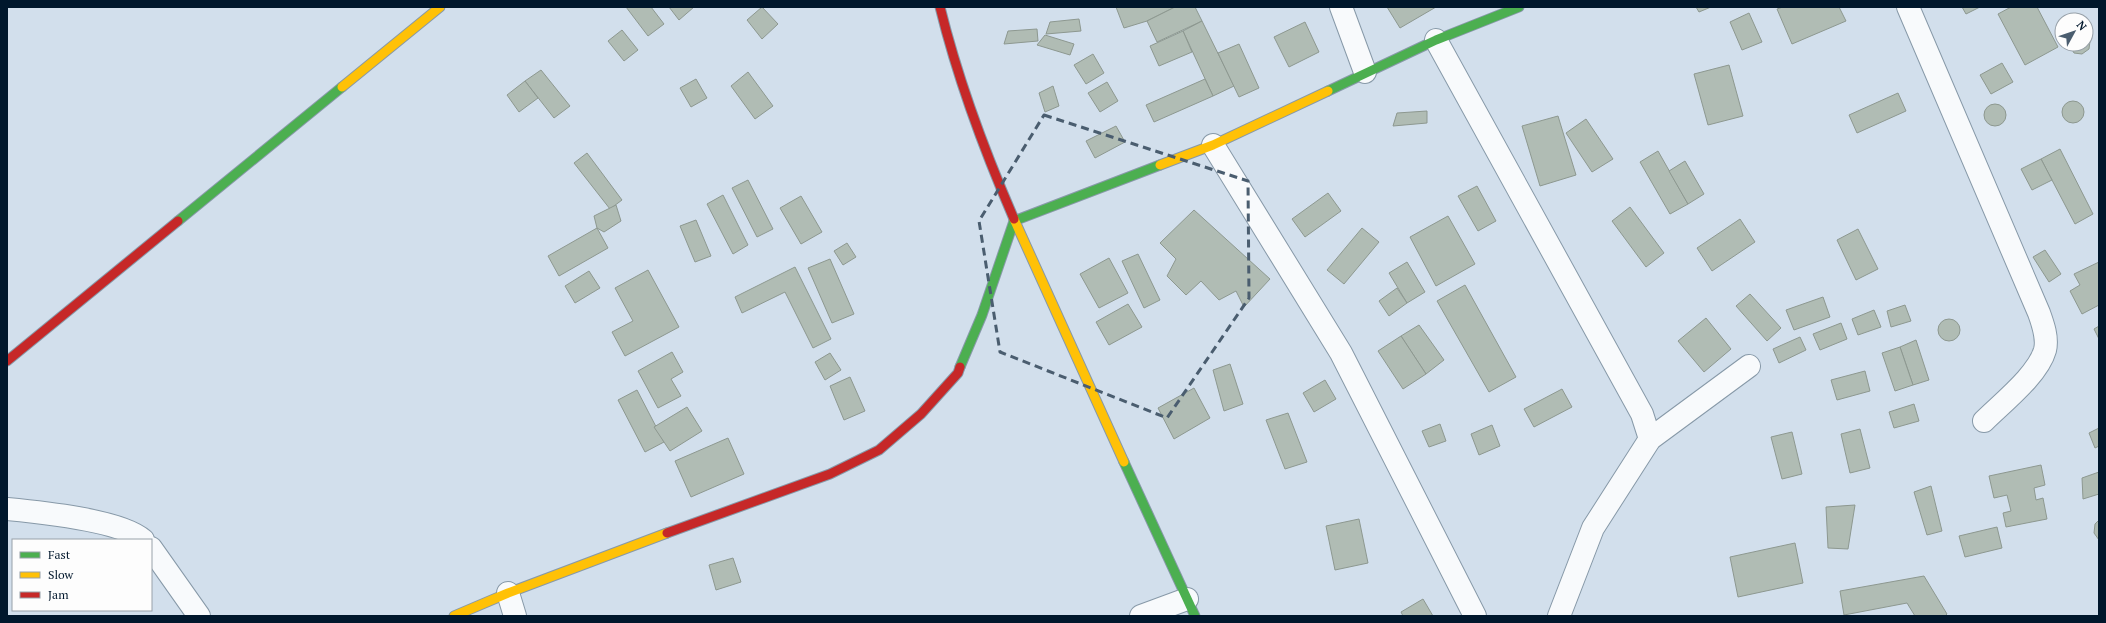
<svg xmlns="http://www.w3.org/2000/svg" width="2106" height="623" viewBox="0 0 2106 623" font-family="'PT Serif',serif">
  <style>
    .building { fill: #b0bcb4; stroke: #8d9890 }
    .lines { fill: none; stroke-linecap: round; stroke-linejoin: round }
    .street-casing { stroke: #8799a8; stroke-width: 24 }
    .fast-casing { stroke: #8799a8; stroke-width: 11 }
    .slow-casing { stroke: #8799a8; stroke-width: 11 }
    .jam-casing { stroke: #8799a8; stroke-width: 11 }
    .street { stroke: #f8fafc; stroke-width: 22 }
    .fast { stroke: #4caf50; stroke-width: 9 }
    .slow { stroke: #ffc107; stroke-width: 9 }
    .jam { stroke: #c62828; stroke-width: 9 }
    .marked { fill: none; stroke: #4a5d6f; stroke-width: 3; stroke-dasharray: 8 5; stroke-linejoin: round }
  </style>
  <rect width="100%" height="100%" fill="#d2dfec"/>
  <g class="building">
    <path d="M 626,7 L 651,7 L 664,24 L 648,36 Z"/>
    <path d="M 669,7 L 694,7 L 679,20 Z"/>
    <path d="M 762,7 L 778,24 L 762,39 L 747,20 Z"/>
    <path d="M 1116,7 L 1175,7 L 1147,21 L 1124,28 Z"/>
    <path d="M 1175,7 L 1195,7 L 1202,21 L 1157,42 L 1147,21 Z"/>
    <path d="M 1387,7 L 1436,7 L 1400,28 Z"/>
    <path d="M 1696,7 L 1711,7 L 1699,12 Z"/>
    <path d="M 1783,7 L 1839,7 L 1846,21 L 1792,44 L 1777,9 Z"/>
    <path d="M 1962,7 L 1980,7 L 1966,14 Z"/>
    <path d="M 2011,7 L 2037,7 L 2058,47 L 2025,65 L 1998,14 Z"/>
    <path d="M 1749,13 L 1762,42 L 1742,50 L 1730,22 Z"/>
    <path d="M 1079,19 L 1081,31 L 1046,34 L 1050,22 Z"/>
    <path d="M 1202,21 L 1234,86 L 1213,96 L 1183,31 Z"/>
    <path d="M 1305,22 L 1319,52 L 1289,67 L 1274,37 Z"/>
    <path d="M 1037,29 L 1038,41 L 1004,44 L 1008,31 Z"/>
    <path d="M 622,30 L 638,50 L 624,61 L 608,41 Z"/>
    <path d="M 1183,31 L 1192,52 L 1159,66 L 1150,46 Z"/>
    <path d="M 1045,35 L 1074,44 L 1070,55 L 1037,45 Z"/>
    <path d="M 2086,35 L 2090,41 L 2089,49 L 2082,54 L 2074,53 L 2069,44 L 2086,44 Z"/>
    <path d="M 1239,44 L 1259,88 L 1239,97 L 1218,53 Z"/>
    <path d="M 1093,54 L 1104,73 L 1086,84 L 1074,65 Z"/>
    <path d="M 2002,63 L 2013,82 L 1991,94 L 1980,75 Z"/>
    <path d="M 1729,65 L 1743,116 L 1708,125 L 1694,74 Z"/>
    <path d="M 541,70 L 570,106 L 554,118 L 525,81 Z"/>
    <path d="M 748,72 L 773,106 L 755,119 L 731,86 Z"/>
    <path d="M 696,79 L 707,98 L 691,107 L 680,88 Z"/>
    <path d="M 1205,79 L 1213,96 L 1154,122 L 1146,105 Z"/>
    <path d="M 525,81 L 538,98 L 519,112 L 507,95 Z"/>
    <path d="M 1107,82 L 1118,101 L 1100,112 L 1088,93 Z"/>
    <path d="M 1053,86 L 1059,106 L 1045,112 L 1039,93 Z"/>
    <path d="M 1898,93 L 1906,111 L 1857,133 L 1849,115 Z"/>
    <circle cx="2073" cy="112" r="11"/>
    <circle cx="1995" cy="115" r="11"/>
    <path d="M 1427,111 L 1427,123 L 1393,126 L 1397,113 Z"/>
    <path d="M 1558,116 L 1576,175 L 1540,186 L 1522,126 Z"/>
    <path d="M 1586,119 L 1613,159 L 1592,172 L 1566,133 Z"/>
    <path d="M 1116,126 L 1125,142 L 1095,158 L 1086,141 Z"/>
    <path d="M 2060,149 L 2093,214 L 2075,224 L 2041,159 Z"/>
    <path d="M 1658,151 L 1688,204 L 1670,214 L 1640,162 Z"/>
    <path d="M 587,153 L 622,200 L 610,209 L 574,163 Z"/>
    <path d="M 2041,159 L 2052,180 L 2032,190 L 2021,169 Z"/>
    <path d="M 1685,161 L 1704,194 L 1688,204 L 1669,171 Z"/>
    <path d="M 748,180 L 773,229 L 757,237 L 732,188 Z"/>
    <path d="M 1477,186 L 1496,221 L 1478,231 L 1458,196 Z"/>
    <path d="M 1328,193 L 1341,211 L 1305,237 L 1292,219 Z"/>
    <path d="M 723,195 L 748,245 L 733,254 L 707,204 Z"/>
    <path d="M 801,196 L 822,232 L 801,244 L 780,208 Z"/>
    <path d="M 616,205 L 621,221 L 604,232 L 597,228 L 594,216 Z"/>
    <path d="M 1630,207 L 1664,253 L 1646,267 L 1612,221 Z"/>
    <path d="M 1194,210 L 1270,279 L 1244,307 L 1236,291 L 1219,300 L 1201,281 L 1186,295 L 1167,276 L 1176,259 L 1160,243 Z"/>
    <path d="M 1448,216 L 1475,264 L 1436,286 L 1410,237 Z"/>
    <path d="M 1740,219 L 1755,242 L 1712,271 L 1697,248 Z"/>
    <path d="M 696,220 L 711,256 L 695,262 L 680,226 Z"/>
    <path d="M 597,228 L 608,248 L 559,276 L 548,256 Z"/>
    <path d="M 1362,228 L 1379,242 L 1344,284 L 1327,270 Z"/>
    <path d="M 1858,229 L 1878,269 L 1856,280 L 1837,240 Z"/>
    <path d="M 847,243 L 856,257 L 843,265 L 834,251 Z"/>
    <path d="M 2045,250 L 2061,274 L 2049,282 L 2033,257 Z"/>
    <path d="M 1138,254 L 1160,300 L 1144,308 L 1122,261 Z"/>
    <path d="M 1109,258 L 1128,293 L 1099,308 L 1080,274 Z"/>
    <path d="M 830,259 L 854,314 L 832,323 L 808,268 Z"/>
    <path d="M 1407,262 L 1425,292 L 1407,303 L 1389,273 Z"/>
    <path d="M 2099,262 L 2099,305 L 2082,314 L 2070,291 L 2080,285 L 2074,274 Z"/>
    <path d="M 795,267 L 831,339 L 813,348 L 785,292 L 742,313 L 735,297 Z"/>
    <path d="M 648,270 L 679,327 L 625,356 L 612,332 L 633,321 L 615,288 Z"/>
    <path d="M 589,271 L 600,288 L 575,303 L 565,286 Z"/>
    <path d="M 1465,285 L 1516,377 L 1489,392 L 1437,301 Z"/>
    <path d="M 1397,288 L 1407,303 L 1389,316 L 1379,301 Z"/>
    <path d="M 1750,294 L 1781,328 L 1767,341 L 1736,306 Z"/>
    <path d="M 1823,297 L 1830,317 L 1794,330 L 1786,310 Z"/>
    <path d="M 1128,304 L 1142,327 L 1109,345 L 1096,322 Z"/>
    <path d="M 1905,305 L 1911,321 L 1891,327 L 1887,311 Z"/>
    <path d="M 1874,310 L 1881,327 L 1858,335 L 1852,319 Z"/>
    <path d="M 1706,318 L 1731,349 L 1704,372 L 1678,341 Z"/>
    <circle cx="1949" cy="330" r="11"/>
    <path d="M 1841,323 L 1847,339 L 1820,350 L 1813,334 Z"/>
    <path d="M 1419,325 L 1444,360 L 1426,374 L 1401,336 Z"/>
    <path d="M 2099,326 L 2099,339 L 2094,329 Z"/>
    <path d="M 1401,336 L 1426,374 L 1403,389 L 1378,351 Z"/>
    <path d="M 1800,337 L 1806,350 L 1779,363 L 1773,349 Z"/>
    <path d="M 1916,340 L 1929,380 L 1913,385 L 1900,347 Z"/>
    <path d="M 1900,347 L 1913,385 L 1895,391 L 1882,353 Z"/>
    <path d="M 672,352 L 683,372 L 671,379 L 681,396 L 658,408 L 638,371 Z"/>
    <path d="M 830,353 L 841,370 L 825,380 L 815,362 Z"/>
    <path d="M 1230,364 L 1243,404 L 1224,411 L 1213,370 Z"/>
    <path d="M 1865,371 L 1870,391 L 1837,400 L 1831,380 Z"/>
    <path d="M 850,377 L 865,411 L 844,420 L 830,386 Z"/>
    <path d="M 1325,380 L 1336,399 L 1314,412 L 1303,393 Z"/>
    <path d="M 1194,388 L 1210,418 L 1174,439 L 1158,408 Z"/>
    <path d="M 1562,389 L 1572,407 L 1534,427 L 1524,409 Z"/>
    <path d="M 637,390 L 664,442 L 645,452 L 618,400 Z"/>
    <path d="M 1914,404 L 1919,421 L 1894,428 L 1889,412 Z"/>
    <path d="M 687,407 L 702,431 L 670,451 L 654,427 Z"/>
    <path d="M 1288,413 L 1307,462 L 1285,469 L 1266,420 Z"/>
    <path d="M 1440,424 L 1446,441 L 1429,447 L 1422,431 Z"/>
    <path d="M 1492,425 L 1500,446 L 1479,455 L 1471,434 Z"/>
    <path d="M 2099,428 L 2099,446 L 2095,448 L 2089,433 Z"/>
    <path d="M 1860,429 L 1870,468 L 1850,473 L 1841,434 Z"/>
    <path d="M 1792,432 L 1802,474 L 1782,479 L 1771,437 Z"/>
    <path d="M 728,438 L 744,474 L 691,497 L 675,461 Z"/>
    <path d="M 2041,465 L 2045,485 L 2034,488 L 2036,500 L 2043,498 L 2047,519 L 2006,527 L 2003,513 L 2011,511 L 2007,495 L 1994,498 L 1989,476 Z"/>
    <path d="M 2099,472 L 2099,494 L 2083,499 L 2082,478 Z"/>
    <path d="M 1931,486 L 1942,531 L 1927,535 L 1914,492 Z"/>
    <path d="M 1855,505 L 1848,549 L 1828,548 L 1826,507 Z"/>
    <path d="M 1359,519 L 1368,563 L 1335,570 L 1326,526 Z"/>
    <path d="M 2098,521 L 2099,521 L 2099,540 L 2094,533 L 2095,524 Z"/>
    <path d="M 1997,527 L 2002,548 L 1965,557 L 1959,536 Z"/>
    <path d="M 1795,543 L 1803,583 L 1738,597 L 1730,557 Z"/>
    <path d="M 733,558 L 741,582 L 716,590 L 709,565 Z"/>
    <path d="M 1924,576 L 1947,614 L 1945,616 L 1915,616 L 1907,603 L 1844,615 L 1840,591 Z"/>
    <path d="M 1423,599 L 1433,616 L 1403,616 L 1401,612 Z"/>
  </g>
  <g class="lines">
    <g class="street-casing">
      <g id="street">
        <path d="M 1341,7 L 1365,72"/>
        <path d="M 1908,7 L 2039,313 C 2043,324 2048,338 2045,350 C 2038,375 2002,403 1984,421"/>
        <path d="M 1436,40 L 1642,414 L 1650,439"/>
        <path d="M 1213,145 L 1341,353 L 1475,616"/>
        <path d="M 7,509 C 38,512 121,520 143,540"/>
        <path d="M 151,548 L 199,616"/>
        <path d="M 508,593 L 515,616"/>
        <path d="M 1141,616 L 1187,599"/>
        <path d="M 1559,616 L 1593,528 L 1650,439 L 1749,366"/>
      </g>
    </g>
    <g class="fast-casing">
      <g id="fast">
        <path d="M 1328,91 L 1436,40 L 1519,7"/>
        <path d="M 178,221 L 342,87"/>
        <path d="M 960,367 L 982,315 L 1014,221 L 1160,165"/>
        <path d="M 1124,462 L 1195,616"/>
      </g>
    </g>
    <g class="slow-casing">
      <g id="slow">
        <path d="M 342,87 L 440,7"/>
        <path d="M 1160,165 L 1213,145 L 1328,91"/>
        <path d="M 1014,219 L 1124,462"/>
        <path d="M 454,616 L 508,593 L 667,533"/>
      </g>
    </g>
    <g class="jam-casing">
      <g id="jam">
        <path d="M 940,7 C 958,80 984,150 1014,219"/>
        <path d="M 7,361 L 178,221"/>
        <path d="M 667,533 L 830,474 L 879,450 L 921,414 L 958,373 L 960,367"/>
      </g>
    </g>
    <use href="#street" class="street"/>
    <use href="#fast" class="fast"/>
    <use href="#slow" class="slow"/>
    <use href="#jam" class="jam"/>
  </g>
  <path class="marked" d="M 1044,115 L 1248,181 L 1249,298 L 1167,418 L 1000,352 L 979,221 Z"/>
  <rect width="2106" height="623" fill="none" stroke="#00172c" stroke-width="16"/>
  <rect x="12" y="539" width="140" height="72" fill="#fdfdfd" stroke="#98a1a9"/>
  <rect x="20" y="552" width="20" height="6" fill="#4caf50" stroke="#98a1a9"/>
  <text x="48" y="559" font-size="12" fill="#00172c">Fast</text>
  <rect x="20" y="572" width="20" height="6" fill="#ffc107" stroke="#98a1a9"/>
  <text x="48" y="579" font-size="12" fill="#00172c">Slow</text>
  <rect x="20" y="592" width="20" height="6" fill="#c62828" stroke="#98a1a9"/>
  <text x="48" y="599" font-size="12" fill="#00172c">Jam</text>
  <g transform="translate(2074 32) rotate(50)"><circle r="19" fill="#fdfdfd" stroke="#98a1a9"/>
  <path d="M0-3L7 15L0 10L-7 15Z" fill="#4a5d6f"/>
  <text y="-6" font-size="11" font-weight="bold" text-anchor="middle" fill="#00172c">N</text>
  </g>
</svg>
